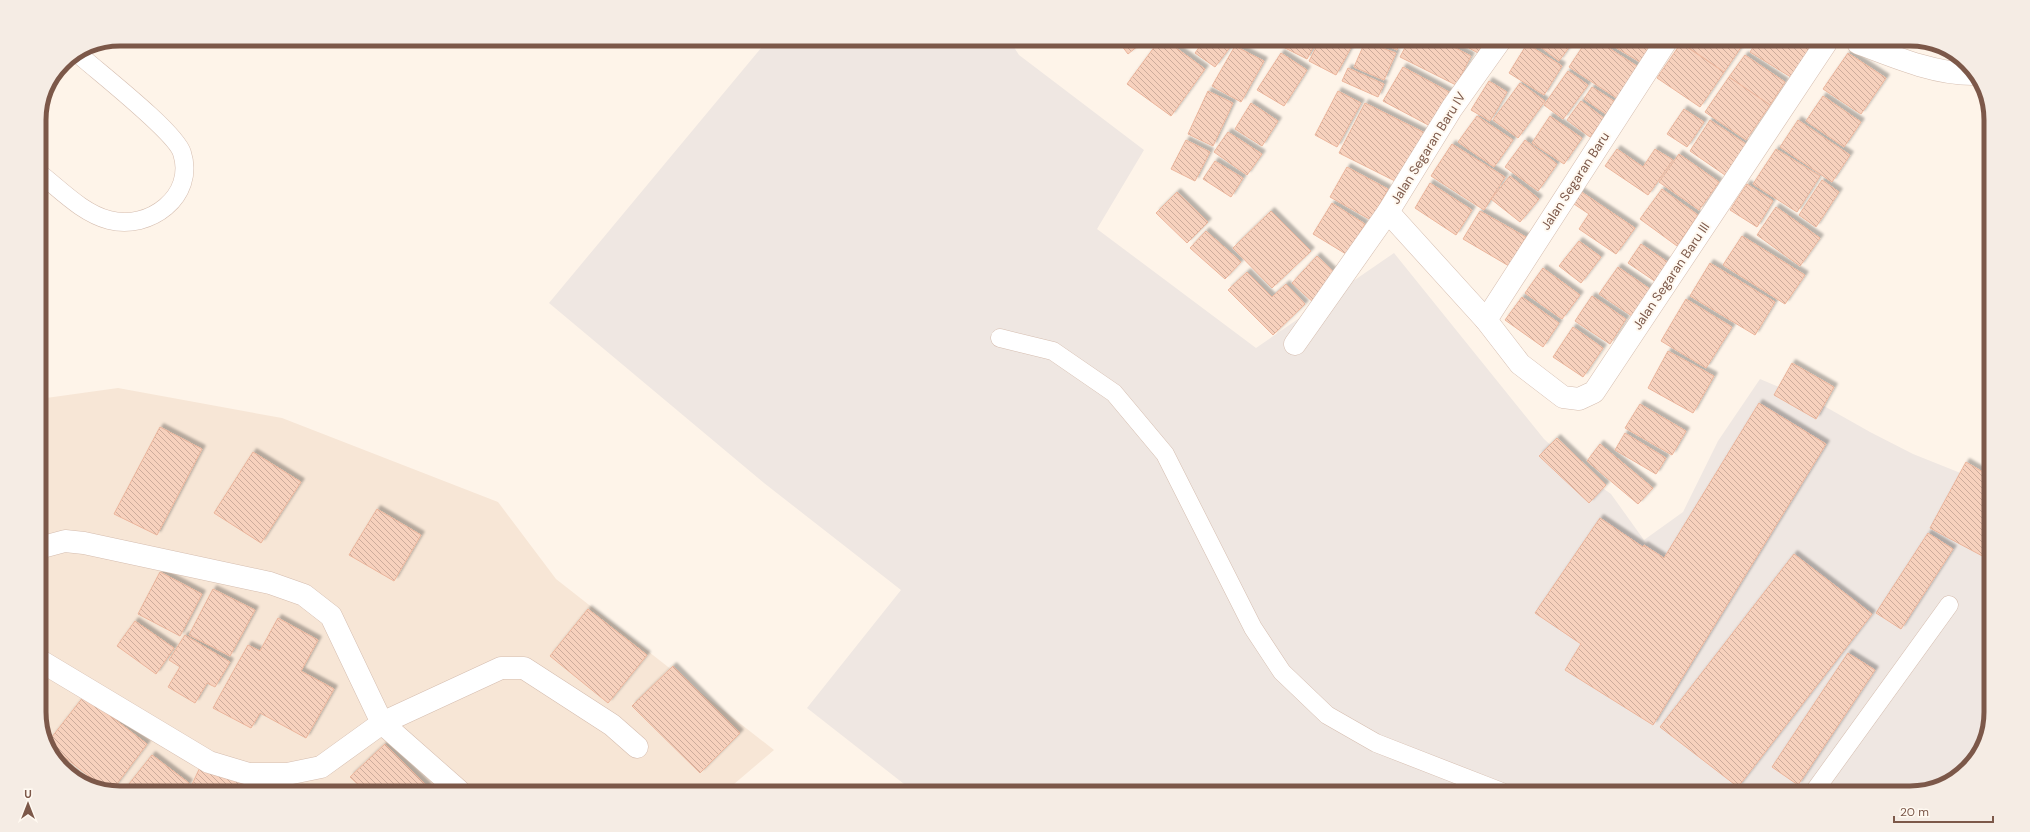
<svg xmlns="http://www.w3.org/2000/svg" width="2030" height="832" viewBox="0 0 2030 832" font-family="'DM Sans',sans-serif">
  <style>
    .residential { fill: #f7e6d6 }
    .industrial { fill: #efe7e2 }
    .building { fill: url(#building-back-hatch); stroke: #ebb59c; filter: url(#shadow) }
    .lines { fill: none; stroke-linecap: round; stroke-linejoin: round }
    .service-casing { stroke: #d5bdaf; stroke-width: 19 }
    .minor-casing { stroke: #d5bdaf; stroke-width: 23 }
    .service { stroke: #fff; stroke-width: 18 }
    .minor { stroke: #fff; stroke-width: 22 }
    .labels { text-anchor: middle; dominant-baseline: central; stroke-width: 4; stroke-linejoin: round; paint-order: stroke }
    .street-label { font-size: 13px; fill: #7c5849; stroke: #fff9f1 }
    .rim { fill: none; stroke: #7c5849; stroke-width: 5 }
  </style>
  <defs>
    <pattern id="building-back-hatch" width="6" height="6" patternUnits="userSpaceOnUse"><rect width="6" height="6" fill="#f7d1bd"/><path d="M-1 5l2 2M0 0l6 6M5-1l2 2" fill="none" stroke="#cdac9c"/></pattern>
    <filter id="shadow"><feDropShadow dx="3.5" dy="-3.5" stdDeviation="1" flood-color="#0004"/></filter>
  </defs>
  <rect width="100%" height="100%" fill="#fef4e9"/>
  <path class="residential" d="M 118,388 L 282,418 L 498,502 L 556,579 L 774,750 L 727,790 L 94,789 L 56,761 L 39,718 L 39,399 Z"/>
  <path class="industrial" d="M 767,41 L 1010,41 L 1019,55 L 1144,150 L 1097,229 L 1256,348 L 1394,253 L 1544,439 L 1580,472 L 1611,494 L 1644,540 L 1683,512 L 1718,441 L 1760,379 L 1824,406 L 1870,432 L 1913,454 L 1988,484 L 1987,738 L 1959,776 L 1910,793 L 913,791 L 807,708 L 901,590 L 764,483 L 549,303 Z"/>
  <g class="building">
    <path d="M 1118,41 L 1144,41 L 1128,54 Z"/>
    <path d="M 1158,42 L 1168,42 L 1205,69 L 1171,116 L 1127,84 Z"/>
    <path d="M 1203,42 L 1234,42 L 1215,67 L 1195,53 Z"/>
    <path d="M 1273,42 L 1316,42 L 1307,59 Z"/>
    <path d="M 1319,42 L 1354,42 L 1336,75 L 1309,61 Z"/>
    <path d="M 1365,42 L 1396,53 L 1384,80 L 1354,67 Z"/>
    <path d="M 1380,42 L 1400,42 L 1397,50 Z"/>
    <path d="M 1408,42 L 1444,42 L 1471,56 L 1456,85 L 1400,57 Z"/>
    <path d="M 1458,42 L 1484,42 L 1478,53 Z"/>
    <path d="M 1534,42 L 1573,42 L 1559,61 Z"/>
    <path d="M 1585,43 L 1601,43 L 1640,68 L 1618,99 L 1569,67 Z"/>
    <path d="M 1608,43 L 1652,43 L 1640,62 Z"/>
    <path d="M 1681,43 L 1724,72 L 1700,107 L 1657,78 Z"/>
    <path d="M 1682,43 L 1744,43 L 1724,72 Z"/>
    <path d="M 1756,43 L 1817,43 L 1794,79 L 1750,52 Z"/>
    <path d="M 1527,44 L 1562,66 L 1544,95 L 1509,73 Z"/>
    <path d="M 1235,46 L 1264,61 L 1241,102 L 1212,86 Z"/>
    <path d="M 1281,53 L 1307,70 L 1284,106 L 1257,90 Z"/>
    <path d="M 1848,53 L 1886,78 L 1861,114 L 1823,89 Z"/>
    <path d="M 1745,55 L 1785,82 L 1770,105 L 1729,77 Z"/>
    <path d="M 1403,67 L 1451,93 L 1432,127 L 1383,101 Z"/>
    <path d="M 1348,68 L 1384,84 L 1378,97 L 1342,81 Z"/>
    <path d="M 1568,71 L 1588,85 L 1563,119 L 1544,105 Z"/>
    <path d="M 1729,77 L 1770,105 L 1746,140 L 1705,112 Z"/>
    <path d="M 1489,81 L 1507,92 L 1490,121 L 1471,110 Z"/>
    <path d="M 1520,83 L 1545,101 L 1518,138 L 1493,120 Z"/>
    <path d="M 1592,87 L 1614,101 L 1606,114 L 1584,99 Z"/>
    <path d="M 1208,91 L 1233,103 L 1213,146 L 1188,134 Z"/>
    <path d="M 1338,91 L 1361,103 L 1337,147 L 1315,135 Z"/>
    <path d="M 1823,96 L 1861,122 L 1844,147 L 1806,121 Z"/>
    <path d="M 1581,101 L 1604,118 L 1590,137 L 1567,120 Z"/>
    <path d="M 1251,103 L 1278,121 L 1262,146 L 1235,129 Z"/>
    <path d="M 1365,103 L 1427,134 L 1401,184 L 1339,153 Z"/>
    <path d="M 1684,109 L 1704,122 L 1687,147 L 1667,134 Z"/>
    <path d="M 1477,116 L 1513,140 L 1494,167 L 1458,142 Z"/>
    <path d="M 1550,116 L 1582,138 L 1564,164 L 1532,143 Z"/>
    <path d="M 1710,120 L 1746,144 L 1725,175 L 1690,151 Z"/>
    <path d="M 1798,120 L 1850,155 L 1832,182 L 1780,147 Z"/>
    <path d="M 1228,132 L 1262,154 L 1247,175 L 1214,152 Z"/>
    <path d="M 1186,140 L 1210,152 L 1195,181 L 1171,169 Z"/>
    <path d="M 1525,140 L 1557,164 L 1538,191 L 1505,167 Z"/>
    <path d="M 1452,144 L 1505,177 L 1484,210 L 1431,176 Z"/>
    <path d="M 1617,149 L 1643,167 L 1655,149 L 1673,160 L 1648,195 L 1605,166 Z"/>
    <path d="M 1776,149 L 1820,176 L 1797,212 L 1753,184 Z"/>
    <path d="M 1679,154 L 1719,182 L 1699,210 L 1659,182 Z"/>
    <path d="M 1215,161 L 1243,178 L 1231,197 L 1203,179 Z"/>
    <path d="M 1347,167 L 1388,189 L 1371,220 L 1330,197 Z"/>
    <path d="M 1510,176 L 1539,199 L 1520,222 L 1491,199 Z"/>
    <path d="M 1822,180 L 1839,192 L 1816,227 L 1799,215 Z"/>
    <path d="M 1430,183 L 1472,210 L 1456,235 L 1415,208 Z"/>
    <path d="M 1747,184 L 1773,201 L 1757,227 L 1730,210 Z"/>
    <path d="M 1662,189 L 1698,215 L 1677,246 L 1640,219 Z"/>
    <path d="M 1580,191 L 1635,228 L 1616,254 L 1579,229 L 1589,214 L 1571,202 Z"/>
    <path d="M 1177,192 L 1208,222 L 1187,243 L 1156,213 Z"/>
    <path d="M 1332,203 L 1365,224 L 1346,254 L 1313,234 Z"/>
    <path d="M 1776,207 L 1820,238 L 1800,266 L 1757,235 Z"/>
    <path d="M 1271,211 L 1311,251 L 1272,288 L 1233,248 Z"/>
    <path d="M 1480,211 L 1526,237 L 1509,266 L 1463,239 Z"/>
    <path d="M 1206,231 L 1241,262 L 1225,279 L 1190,248 Z"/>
    <path d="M 1742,236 L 1805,275 L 1785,304 L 1723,265 Z"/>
    <path d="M 1579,241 L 1601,257 L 1581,283 L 1559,266 Z"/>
    <path d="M 1641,244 L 1669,263 L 1656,282 L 1628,263 Z"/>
    <path d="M 1317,256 L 1339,277 L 1314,303 L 1292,283 Z"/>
    <path d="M 1710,263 L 1775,302 L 1755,335 L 1690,296 Z"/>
    <path d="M 1618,267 L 1650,289 L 1632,316 L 1599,294 Z"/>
    <path d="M 1543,268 L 1580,295 L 1562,319 L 1525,293 Z"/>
    <path d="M 1247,272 L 1272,297 L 1286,284 L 1305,304 L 1273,335 L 1228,290 Z"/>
    <path d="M 1592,296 L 1626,319 L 1610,344 L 1575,321 Z"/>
    <path d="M 1522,297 L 1559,323 L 1543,347 L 1505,320 Z"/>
    <path d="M 1686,299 L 1732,327 L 1706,368 L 1661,341 Z"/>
    <path d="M 1573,327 L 1603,348 L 1583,377 L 1553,357 Z"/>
    <path d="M 1668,351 L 1714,376 L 1693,413 L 1648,388 Z"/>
    <path d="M 1792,363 L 1834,387 L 1816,419 L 1774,395 Z"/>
    <path d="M 1759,403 L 1826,444 L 1653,725 L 1565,670 L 1581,644 L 1535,613 L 1600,518 L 1643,547 L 1644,545 L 1664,558 Z"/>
    <path d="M 1640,404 L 1686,431 L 1672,455 L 1625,428 Z"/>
    <path d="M 160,427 L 202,449 L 157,535 L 114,514 Z"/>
    <path d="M 1625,433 L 1666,458 L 1656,474 L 1615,450 Z"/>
    <path d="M 1557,438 L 1606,485 L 1589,503 L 1539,456 Z"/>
    <path d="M 1600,444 L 1653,488 L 1638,504 L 1587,461 Z"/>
    <path d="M 253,452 L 301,482 L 261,543 L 214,513 Z"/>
    <path d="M 1966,462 L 1988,475 L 1988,559 L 1930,528 Z"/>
    <path d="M 377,509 L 421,535 L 394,581 L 349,555 Z"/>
    <path d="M 1928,533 L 1953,549 L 1901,629 L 1876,613 Z"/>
    <path d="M 1794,554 L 1872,614 L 1738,787 L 1660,727 Z"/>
    <path d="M 160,572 L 202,594 L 180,636 L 138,614 Z"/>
    <path d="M 213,589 L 255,610 L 230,656 L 189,635 Z"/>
    <path d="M 588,609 L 647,655 L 608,703 L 550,656 Z"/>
    <path d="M 278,618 L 318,640 L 301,671 L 334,689 L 306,738 L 260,713 L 251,728 L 213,708 L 248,645 L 260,651 Z"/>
    <path d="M 135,621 L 174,648 L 156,674 L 117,646 Z"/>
    <path d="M 185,635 L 230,662 L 215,687 L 207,683 L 195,703 L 168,687 L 180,667 L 169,660 Z"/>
    <path d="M 1848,653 L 1875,670 L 1798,785 L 1772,767 Z"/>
    <path d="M 673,666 L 740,733 L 700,773 L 632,706 Z"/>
    <path d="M 84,696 L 147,744 L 113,789 L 106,789 L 50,746 L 48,742 Z"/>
    <path d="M 385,744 L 428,787 L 426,789 L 363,789 L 350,777 Z"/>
    <path d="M 152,755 L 189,783 L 185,789 L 125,789 Z"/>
    <path d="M 54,758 L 95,789 L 56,761 Z"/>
    <path d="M 201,765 L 255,789 L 190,789 Z"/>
  </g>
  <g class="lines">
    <g class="service-casing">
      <g id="service">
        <path d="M 39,173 C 60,189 82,213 109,220 C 149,231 196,196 182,153 C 176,132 97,71 77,53"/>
        <path d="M 1000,338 L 1053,351 L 1114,393 L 1165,454 L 1253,628 L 1282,672 L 1327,715 L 1376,743 L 1502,792"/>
        <path d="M 1813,793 L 1949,605"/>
      </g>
    </g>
    <g class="minor-casing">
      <g id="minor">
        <path d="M 1499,42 L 1452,108 L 1388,212 L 1486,320 L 1520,364 L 1563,397 L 1579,399 L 1594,392 L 1826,43"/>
        <path d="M 1858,43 C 1894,57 1937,75 1976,74"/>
        <path d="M 1486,320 L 1665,43"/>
        <path d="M 1295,344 L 1388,212"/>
        <path d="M 39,548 L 65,541 L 84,543 L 270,583 L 304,595 L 331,616 L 382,723 L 501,668 L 524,668 L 612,725 L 637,747"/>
        <path d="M 39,660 L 209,762 L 249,774 L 287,774 L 321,767 L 382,723 L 458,790"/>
      </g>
    </g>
    <use href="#service" class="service"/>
    <use href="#minor" class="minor"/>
  </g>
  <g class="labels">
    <g class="street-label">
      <text transform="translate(1428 148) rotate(-58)">Jalan Segaran Baru IV</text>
      <text transform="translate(1575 181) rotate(-57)">Jalan Segaran Baru</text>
      <text transform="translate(1671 276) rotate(-56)">Jalan Segaran Baru III</text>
    </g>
  </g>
  <path d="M0 0H2030V832H0ZM120 46H1910A74 74 0 0 1 1984 120V712A74 74 0 0 1 1910 786H120A74 74 0 0 1 46 712V120A74 74 0 0 1 120 46Z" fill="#f5ece4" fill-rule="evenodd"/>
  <path class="rim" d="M120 46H1910A74 74 0 0 1 1984 120V712A74 74 0 0 1 1910 786H120A74 74 0 0 1 46 712V120A74 74 0 0 1 120 46Z"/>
  <g transform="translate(28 804)" stroke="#fff9f1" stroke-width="3" paint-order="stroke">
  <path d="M0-3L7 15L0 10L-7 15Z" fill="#7c5849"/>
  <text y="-6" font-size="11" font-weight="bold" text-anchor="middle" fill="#7c5849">U</text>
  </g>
  <path d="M1894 816v6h99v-6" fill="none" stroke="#7c5849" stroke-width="2"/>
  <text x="1900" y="816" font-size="12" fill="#7c5849" stroke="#fff9f1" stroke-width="3" paint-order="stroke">20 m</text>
</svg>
